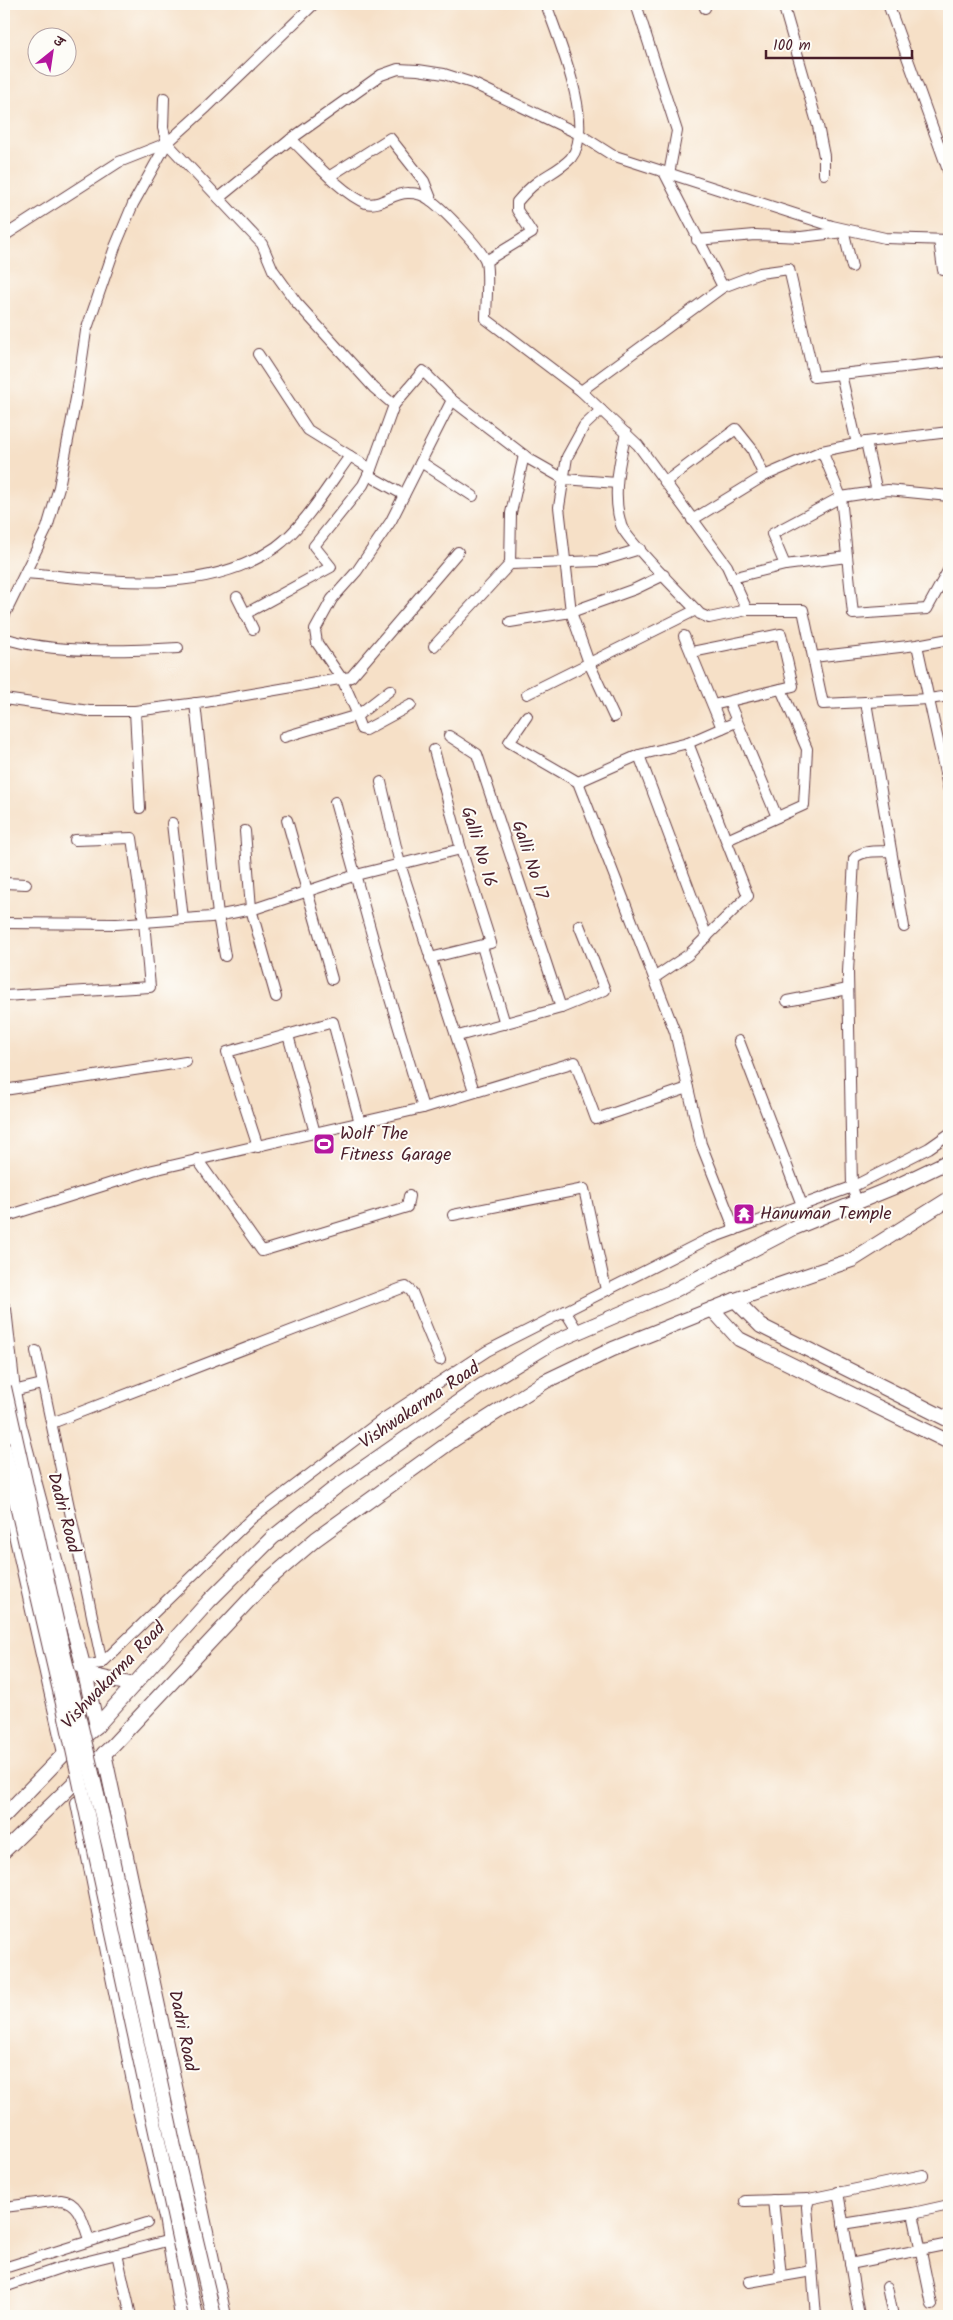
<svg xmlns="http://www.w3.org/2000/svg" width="953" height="2320" viewBox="0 0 953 2320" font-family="Kalam,'Playpen Sans Deva',sans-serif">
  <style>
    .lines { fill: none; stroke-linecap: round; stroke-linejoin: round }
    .street-casing { stroke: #643c42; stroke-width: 12 }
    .secondary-casing { stroke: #643c42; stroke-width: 16 }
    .street { stroke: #fff; stroke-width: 10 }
    .secondary { stroke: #fff; stroke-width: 14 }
    .secondary-bridge-casing { stroke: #643c42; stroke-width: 16; stroke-linecap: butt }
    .secondary-bridge { stroke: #fff; stroke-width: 14 }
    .labels { text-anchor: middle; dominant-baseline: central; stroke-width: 4; stroke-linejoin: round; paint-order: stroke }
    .street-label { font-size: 18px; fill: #4a1f2b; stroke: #fdfcf7 }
    .poi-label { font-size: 18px; fill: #4a1f2b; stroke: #fdfcf7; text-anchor: start }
  </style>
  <rect width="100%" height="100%" fill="#fdfcf7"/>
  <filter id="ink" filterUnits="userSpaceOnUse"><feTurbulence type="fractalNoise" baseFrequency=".02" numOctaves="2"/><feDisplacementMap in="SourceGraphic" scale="10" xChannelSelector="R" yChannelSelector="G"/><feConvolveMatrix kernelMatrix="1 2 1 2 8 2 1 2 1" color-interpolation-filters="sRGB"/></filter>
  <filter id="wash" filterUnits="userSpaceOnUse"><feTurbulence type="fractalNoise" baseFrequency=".0096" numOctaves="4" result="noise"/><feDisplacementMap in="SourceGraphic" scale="20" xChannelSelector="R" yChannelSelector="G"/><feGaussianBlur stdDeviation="1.12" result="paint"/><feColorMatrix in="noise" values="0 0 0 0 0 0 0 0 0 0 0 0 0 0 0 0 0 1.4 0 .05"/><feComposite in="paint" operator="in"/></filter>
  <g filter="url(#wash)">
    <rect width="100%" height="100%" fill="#f6e0c7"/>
  </g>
  <g filter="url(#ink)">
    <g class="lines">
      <g class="street-casing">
        <g id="street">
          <path d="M 636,4 L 677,131 L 669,174"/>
          <path d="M 704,4 L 705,8"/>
          <path d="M 783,4 L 818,126 L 824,156 L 824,174"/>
          <path d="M 888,4 L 949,173"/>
          <path d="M 164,98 L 163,128 L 167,143 L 262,244 L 273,270 L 296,302 L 374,388 L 394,405 L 371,469 L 363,485 L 314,546 L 331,567 L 245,614"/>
          <path d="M 291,139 C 309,156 343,195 366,203 C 381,207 393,192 409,193 C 417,193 424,195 430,200 C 442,208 483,250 486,262 C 489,276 486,304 486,319 L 581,391 L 638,445 L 727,566 L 747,610 L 803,610 L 823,704 L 929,699 L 949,696"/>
          <path d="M 330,176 L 390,138 L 424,181 L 432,201"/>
          <path d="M 219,198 L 291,139 L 381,75 L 398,69 L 418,70 L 444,74 L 472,83 L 579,134 L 612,155 L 832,226 L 885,238 L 949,240"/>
          <path d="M 843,229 L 852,267"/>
          <path d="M 4,236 L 119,162 L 167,143 L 207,107 L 314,4"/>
          <path d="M 697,240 L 755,235 L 801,237 L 844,232"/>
          <path d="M 939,240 L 943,270"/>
          <path d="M 486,261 L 532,233 L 517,210 L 517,202 C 523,195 529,188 536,183 C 548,174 561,169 571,158 C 596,127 558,38 546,4"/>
          <path d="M 723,287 L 760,273 L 789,269 L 814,377 L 949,362"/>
          <path d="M 258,354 L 308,430 L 371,469"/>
          <path d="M 841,374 L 857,444"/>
          <path d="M 581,391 L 723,287 L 664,172"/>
          <path d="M 394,405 L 423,371 L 452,400 L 529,459 L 564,479 L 617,483"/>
          <path d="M 601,410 L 584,426 L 567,457 L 559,507 L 571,612 L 589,663 L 614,717"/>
          <path d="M 626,433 C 619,463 612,495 621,525 C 625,539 686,599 700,614 L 709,618 L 747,610"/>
          <path d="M 866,442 L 949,432"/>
          <path d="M 822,451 L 866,442 L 877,492"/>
          <path d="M 421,462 L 473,496"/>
          <path d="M 368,475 L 404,495"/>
          <path d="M 764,476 L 822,451 L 841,497 L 853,614 L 927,609 L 949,569"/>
          <path d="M 665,482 L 736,429 L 752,449 L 764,476 L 692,520"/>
          <path d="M 510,564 L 511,513 L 524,455"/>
          <path d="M 785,565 L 772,534 L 841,497 L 888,490 L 949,496"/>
          <path d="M 26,573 C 108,580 204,597 276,547 C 305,526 329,484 350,456"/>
          <path d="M 732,578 L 785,565 L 847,557"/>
          <path d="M 237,597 L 253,629"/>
          <path d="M 4,616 L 47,528 L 59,487 L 77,393 L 86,331 L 115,247 L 133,204 L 167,143"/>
          <path d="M 510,622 L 571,612 L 635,589 L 664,575"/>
          <path d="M 684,636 L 722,728"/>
          <path d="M 4,638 C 52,654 128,651 178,648"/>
          <path d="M 917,645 L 949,791"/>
          <path d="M 434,646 L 510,564 L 600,561 L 640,549"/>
          <path d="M 692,652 L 781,634 L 793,686 L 713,705"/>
          <path d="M 813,657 L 917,645 L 949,639"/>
          <path d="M 527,694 L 696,610"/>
          <path d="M 4,699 L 89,711 L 135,711 L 205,702 L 351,677 L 458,552"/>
          <path d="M 729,702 L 777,817"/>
          <path d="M 866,702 L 904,927"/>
          <path d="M 195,703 L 218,915 L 225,956"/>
          <path d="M 135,711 L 140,808"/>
          <path d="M 358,715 L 342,679 L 317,643 L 315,630 L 332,599 L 357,571 L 391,521 L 452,400"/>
          <path d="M 356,716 L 361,729 L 365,730 L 411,705"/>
          <path d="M 527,716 L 509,742 L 578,782 L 675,1032 L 701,1144 L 735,1230"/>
          <path d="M 449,736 L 477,754 L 561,1008"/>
          <path d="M 284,737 L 358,715 L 390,690"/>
          <path d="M 639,755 L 707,937"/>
          <path d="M 381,782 L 400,864 L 474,1091"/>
          <path d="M 578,782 L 639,755 L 688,743 L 736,722"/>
          <path d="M 335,802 L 385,982 L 423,1108"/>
          <path d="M 287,820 L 332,979"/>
          <path d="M 172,823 L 183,919"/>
          <path d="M 245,831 L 251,909 L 276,997"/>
          <path d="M 727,840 L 804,805 L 807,749 L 781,689"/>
          <path d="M 4,883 L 26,884"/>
          <path d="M 4,923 L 117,924 L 211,917 L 257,908 L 356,875 L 461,849"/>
          <path d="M 482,946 L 505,1024"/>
          <path d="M 430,958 L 491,943 L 461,849 L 434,750"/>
          <path d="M 654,978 L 688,955 L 748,896 L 688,743"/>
          <path d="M 4,996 L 150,987 L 144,922 L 132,838 L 75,840"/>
          <path d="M 787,1001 L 848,989"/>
          <path d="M 288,1035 L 315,1133"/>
          <path d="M 458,1036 L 561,1008 L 605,990 L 579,925"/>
          <path d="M 739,1041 L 802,1205"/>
          <path d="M 4,1090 L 186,1062"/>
          <path d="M 258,1147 L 227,1052 L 333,1022 L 360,1123"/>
          <path d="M 197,1159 L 262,1251 L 407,1207 L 409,1196"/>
          <path d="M 857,1202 L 852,1187 L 848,972 L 854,859 C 861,849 880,852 891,851"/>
          <path d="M 453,1215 L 584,1189 L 606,1290"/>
          <path d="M 4,1217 L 153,1170 L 423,1108 L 575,1062 L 596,1119 L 688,1088"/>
          <path d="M 565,1311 L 578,1332"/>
          <path d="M 36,1351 L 102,1663"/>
          <path d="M 13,1391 L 42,1384"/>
          <path d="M 52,1423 L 402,1288 L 406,1287 L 412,1292 L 440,1360"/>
          <path d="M 60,1669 L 102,1663 L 252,1518 L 383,1419 L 487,1351 L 706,1240 L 852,1187 L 929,1148 L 949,1134"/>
          <path d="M 838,2192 L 859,2316"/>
          <path d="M 773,2200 L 781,2276"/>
          <path d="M 745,2201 L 809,2199"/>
          <path d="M 4,2207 L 61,2200 C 80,2202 83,2224 89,2239"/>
          <path d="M 913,2213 L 932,2305"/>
          <path d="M 843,2224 L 913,2213 L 949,2205"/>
          <path d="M 117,2254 L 170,2240"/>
          <path d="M 850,2264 L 949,2244"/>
          <path d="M 4,2268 L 147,2223"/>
          <path d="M 749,2282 L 812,2271"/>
          <path d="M 4,2287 L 60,2268 L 117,2254 L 131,2316"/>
          <path d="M 887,2287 L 893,2316"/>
          <path d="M 816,2316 L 807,2207 L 809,2199 L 923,2175"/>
        </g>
      </g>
      <g class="secondary-casing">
        <g id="secondary">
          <path d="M 735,1300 L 761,1326 L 949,1420"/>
          <path d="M 4,1309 L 13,1391 L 19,1424 L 83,1665 L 97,1726"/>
          <path d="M 712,1309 L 739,1339 L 949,1442"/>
          <path d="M 4,1481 L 65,1753"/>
          <path d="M 86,1674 L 134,1685"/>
          <path d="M 104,1753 L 224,2316"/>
          <path d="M 78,1803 L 139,2106 L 166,2217 L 182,2316"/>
          <path d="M 4,1816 L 65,1753 L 97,1726 L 209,1601 L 272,1538 L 336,1487 L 481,1386 L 552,1343 L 673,1291 L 794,1228 L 899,1185 L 949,1161"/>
          <path d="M 4,1851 L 113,1745 L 267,1581 L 316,1539 L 453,1440 L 546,1381 L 613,1349 L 735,1300 L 852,1260 L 949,1199"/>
        </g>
      </g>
      <use href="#street" class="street"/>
      <use href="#secondary" class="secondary"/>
      <g class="secondary-bridge-casing">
        <g id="secondary-bridge">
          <path d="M 4,1387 L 64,1656 L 110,1849 L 174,2147 L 214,2316"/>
          <path d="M 4,1449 L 64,1708 L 196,2316"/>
        </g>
      </g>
      <use href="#secondary-bridge" class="secondary-bridge"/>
    </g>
  </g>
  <defs>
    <g id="stadium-square" transform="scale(1.125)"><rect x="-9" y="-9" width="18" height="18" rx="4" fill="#b5179e" stroke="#fdfcf7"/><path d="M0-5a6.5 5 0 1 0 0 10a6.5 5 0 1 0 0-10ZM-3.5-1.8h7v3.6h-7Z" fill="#fff"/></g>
    <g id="temple-square" transform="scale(1.125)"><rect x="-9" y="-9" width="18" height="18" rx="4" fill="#b5179e" stroke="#fdfcf7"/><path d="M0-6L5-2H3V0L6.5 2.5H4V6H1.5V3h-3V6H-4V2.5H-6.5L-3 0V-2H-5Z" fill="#fff"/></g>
  </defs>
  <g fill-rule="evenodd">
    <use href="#stadium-square" x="324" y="1144"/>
    <use href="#temple-square" x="744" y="1214"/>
  </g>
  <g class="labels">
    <g class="street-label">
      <text transform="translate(478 847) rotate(73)">Galli No 16</text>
      <text transform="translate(529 860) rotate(72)">Galli No 17</text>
      <text transform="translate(420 1406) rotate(-34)">Vishwakarma Road</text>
      <text transform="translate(63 1513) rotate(75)">Dadri Road</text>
      <text transform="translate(114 1676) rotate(-46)">Vishwakarma Road</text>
      <text transform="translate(182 2031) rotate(78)">Dadri Road</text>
    </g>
    <g class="poi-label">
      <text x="340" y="1134">Wolf The<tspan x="340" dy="21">Fitness Garage</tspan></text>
      <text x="760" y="1214">Hanuman Temple</text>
    </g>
  </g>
  <rect width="953" height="2320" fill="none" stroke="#fdfcf7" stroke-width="20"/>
  <g transform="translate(52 52) rotate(30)"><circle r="24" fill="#fdfcf7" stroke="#b5a4a5"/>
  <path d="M0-4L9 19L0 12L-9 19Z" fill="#b5179e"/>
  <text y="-8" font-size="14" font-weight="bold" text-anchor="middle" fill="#4a1f2b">उ</text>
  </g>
  <path d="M766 50v8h146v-8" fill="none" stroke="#4a1f2b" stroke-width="2.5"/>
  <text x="773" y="50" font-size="15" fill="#4a1f2b" stroke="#fdfcf7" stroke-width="4" paint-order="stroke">100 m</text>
</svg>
